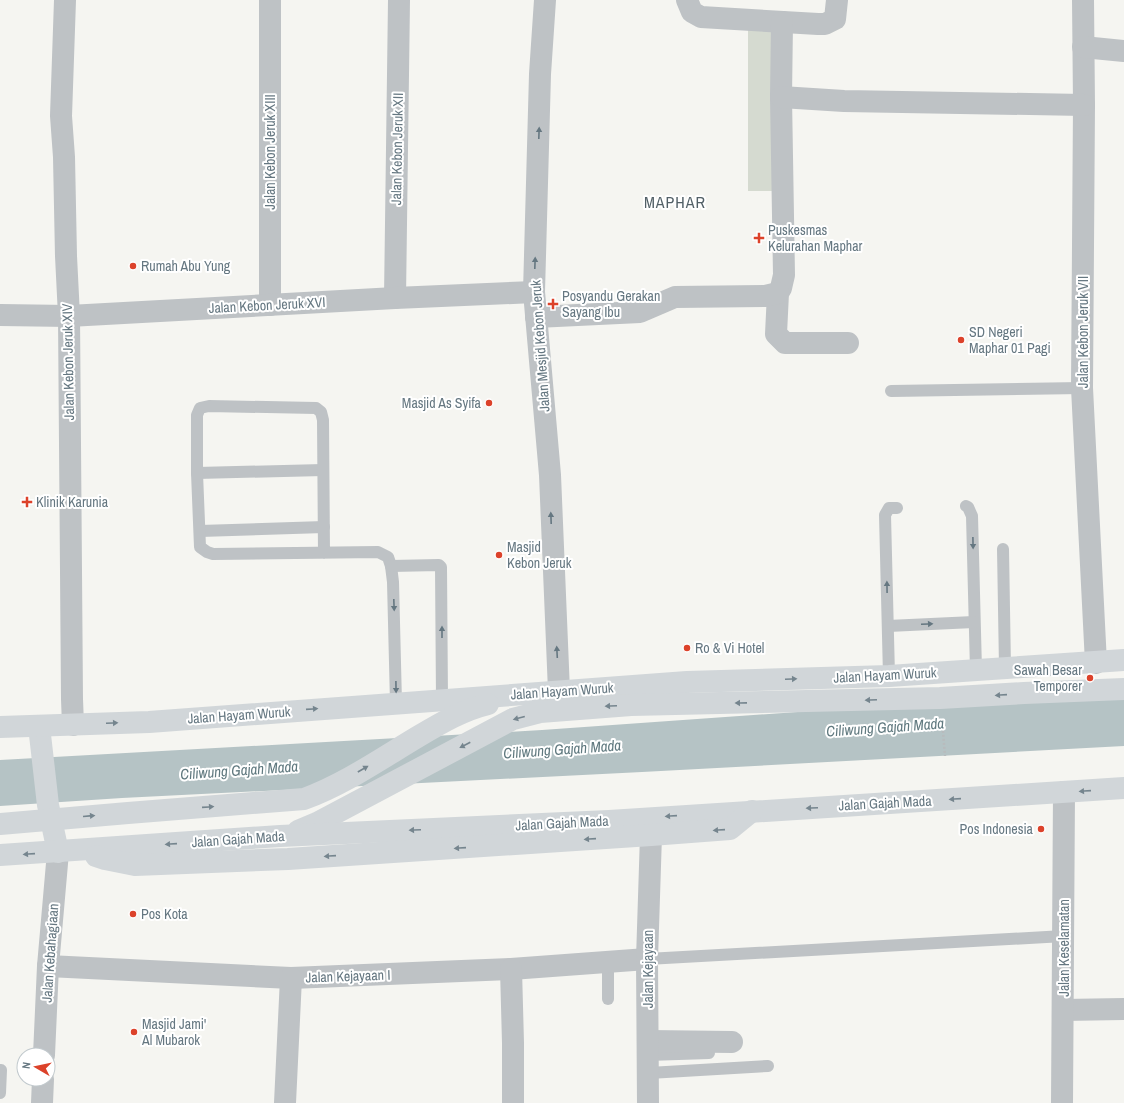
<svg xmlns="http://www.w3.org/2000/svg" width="1124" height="1103" viewBox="0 0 1124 1103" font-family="'Archivo Narrow',sans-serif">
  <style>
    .green { fill: #d5dad0 }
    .water { fill: #b5c3c5 }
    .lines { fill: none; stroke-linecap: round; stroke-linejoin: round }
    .path { stroke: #b8bbbd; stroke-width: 2.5; stroke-dasharray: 2 2; stroke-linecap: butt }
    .service { stroke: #bec2c5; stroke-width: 12 }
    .minor { stroke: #bec2c5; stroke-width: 22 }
    .tertiary { stroke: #bec2c5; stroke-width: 22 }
    .primary { stroke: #d1d6d9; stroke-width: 22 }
    .oneway { fill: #657781 }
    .oneway2 { fill: #75858e }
    .poi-dot { fill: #dc422a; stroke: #fff; stroke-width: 1.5 }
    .labels { text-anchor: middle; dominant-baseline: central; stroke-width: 4; stroke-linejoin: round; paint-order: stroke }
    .street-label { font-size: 14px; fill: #657781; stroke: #fff }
    .poi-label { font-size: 14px; fill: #657781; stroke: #fff; text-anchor: start }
    .water-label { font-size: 15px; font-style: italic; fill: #60797f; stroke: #fff }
    .quarter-label { font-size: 16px; letter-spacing: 1px; fill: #526067; stroke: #fff }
  </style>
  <rect width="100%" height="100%" fill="#f5f5f1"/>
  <path class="green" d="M 748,30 L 773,31 L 773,191 L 748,191 Z"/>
  <path class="water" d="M 1124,692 L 1124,746 L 642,772 L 122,798 L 0,806 L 0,760 L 542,730 L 939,702 Z"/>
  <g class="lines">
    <path class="path" d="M 942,719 L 945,756"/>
    <g class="service">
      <path d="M 891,391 L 1082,388"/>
      <path d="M 197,473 L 323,470"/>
      <path d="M 966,506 L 968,507 L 972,516 L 976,670"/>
      <path d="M 200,531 L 324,527"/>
      <path d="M 1003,549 L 1005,668"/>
      <path d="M 324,553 L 323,420 L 321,412 L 316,408 L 209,406 L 200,408 L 197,415 L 197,473 L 200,547 L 207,552 L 213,554 L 378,552 L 388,557 L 391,566 L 393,582 L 396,703"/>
      <path d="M 391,566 L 439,565 L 441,567 L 442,700"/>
      <path d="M 888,626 L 974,622"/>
      <path d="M 889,676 L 885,515 L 889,508 L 897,508"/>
      <path d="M 647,959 L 1064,936"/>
      <path d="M 608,999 L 608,961"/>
      <path d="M 648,1055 L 709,1053"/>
      <path d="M 649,1073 L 768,1066"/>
      <path d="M 0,1093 L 1,1070"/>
    </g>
    <g class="minor">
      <path d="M 65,0 L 61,116 L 64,157 L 66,256 L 69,316 L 72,699 L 73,725"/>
      <path d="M 270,0 L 270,305"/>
      <path d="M 545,0 L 540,74 L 534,292 L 550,475 L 559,691"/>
      <path d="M 687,0 L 692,12 L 701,17 L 818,24 L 825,24 L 835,19 L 837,0"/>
      <path d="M 1083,0 L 1084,105 L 1082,388 L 1096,663"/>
      <path d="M 782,22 L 781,97 L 784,275 L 781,288 L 778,293 L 776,334 L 785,343 L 848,343"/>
      <path d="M 1083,47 L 1124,51"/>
      <path d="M 781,97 L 844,101 L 1084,105"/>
      <path d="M 395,298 L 399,0"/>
      <path d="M 0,315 L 69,316 L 395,298 L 534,292"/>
      <path d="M 536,317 L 640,312 L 675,297 L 765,296 L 778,293"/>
      <path d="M 48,966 L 291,978 L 511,969 L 647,959"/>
      <path d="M 511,969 L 513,1043 L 513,1103"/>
      <path d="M 1063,1010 L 1124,1009"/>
      <path d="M 648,1041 L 732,1042"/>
      <path d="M 285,1103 L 291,978"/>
      <path d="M 648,1103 L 647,959 L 651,835"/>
      <path d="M 1062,1103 L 1064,792"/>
    </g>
    <g class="tertiary">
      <path d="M 44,1055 L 48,966 L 58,852"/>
      <path d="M 42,1103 L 43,1079"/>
    </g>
    <g class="primary">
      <path d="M 39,726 L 48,805 L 58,852"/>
      <path d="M 0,727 L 149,722 L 687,682 L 889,676 L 1124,660"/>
      <path d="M 0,824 L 128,813 L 304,799 C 345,784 382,758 419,736 C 441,723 463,710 488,704"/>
      <path d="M 298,831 L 317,823 L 513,719 L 540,712 L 631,705 L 940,698 L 1024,693 L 1124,689"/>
      <path d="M 0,855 L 280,836 L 609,821 L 1124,788"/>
      <path d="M 96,856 L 105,859 L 135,865 L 288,859 L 651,835 L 730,829 L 752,811"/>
    </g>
  </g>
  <defs><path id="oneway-solid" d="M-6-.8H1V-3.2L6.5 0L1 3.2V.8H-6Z"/></defs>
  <g class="oneway">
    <use href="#oneway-solid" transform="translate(539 133) rotate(-88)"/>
    <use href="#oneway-solid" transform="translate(535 263) rotate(-88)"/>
    <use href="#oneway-solid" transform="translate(551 518) rotate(-92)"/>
    <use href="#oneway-solid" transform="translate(973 543) rotate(89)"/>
    <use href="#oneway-solid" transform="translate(887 587) rotate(-91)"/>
    <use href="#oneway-solid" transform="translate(394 605) rotate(88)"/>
    <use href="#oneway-solid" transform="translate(927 624) rotate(-3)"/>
    <use href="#oneway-solid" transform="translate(442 632) rotate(-90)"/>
    <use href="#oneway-solid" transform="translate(557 652) rotate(-93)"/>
    <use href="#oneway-solid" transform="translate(396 687) rotate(89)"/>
  </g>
  <g class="oneway2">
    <use href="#oneway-solid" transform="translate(791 679) rotate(-2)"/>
    <use href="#oneway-solid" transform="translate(1001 695) rotate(176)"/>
    <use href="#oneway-solid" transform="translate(871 700) rotate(178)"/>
    <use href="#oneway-solid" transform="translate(741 703) rotate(179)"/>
    <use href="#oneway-solid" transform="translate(611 706) rotate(177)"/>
    <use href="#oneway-solid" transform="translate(312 709) rotate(-4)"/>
    <use href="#oneway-solid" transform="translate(519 718) rotate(165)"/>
    <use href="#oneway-solid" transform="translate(112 723) rotate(-2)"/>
    <use href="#oneway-solid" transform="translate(465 745) rotate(152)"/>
    <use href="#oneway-solid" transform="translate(363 769) rotate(-30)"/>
    <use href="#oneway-solid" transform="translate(1085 791) rotate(176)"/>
    <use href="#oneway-solid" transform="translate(955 799) rotate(176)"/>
    <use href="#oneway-solid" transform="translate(208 807) rotate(-4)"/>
    <use href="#oneway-solid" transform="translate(812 808) rotate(177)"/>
    <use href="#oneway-solid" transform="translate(89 816) rotate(-5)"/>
    <use href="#oneway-solid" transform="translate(671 816) rotate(176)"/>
    <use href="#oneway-solid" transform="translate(415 830) rotate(177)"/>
    <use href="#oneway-solid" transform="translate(719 830) rotate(176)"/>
    <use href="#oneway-solid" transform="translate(590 839) rotate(176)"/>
    <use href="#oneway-solid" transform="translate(171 844) rotate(176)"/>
    <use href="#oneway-solid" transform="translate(460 848) rotate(176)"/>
    <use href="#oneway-solid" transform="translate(29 854) rotate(176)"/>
    <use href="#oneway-solid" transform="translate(330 856) rotate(176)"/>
  </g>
  <g class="poi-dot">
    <path d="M757 232h4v4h4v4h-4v4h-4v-4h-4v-4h4z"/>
    <circle cx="133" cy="266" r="4"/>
    <path d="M551 298h4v4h4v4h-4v4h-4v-4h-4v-4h4z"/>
    <circle cx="961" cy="340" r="4"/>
    <circle cx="489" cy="403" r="4"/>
    <path d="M25 496h4v4h4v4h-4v4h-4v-4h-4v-4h4z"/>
    <circle cx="499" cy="555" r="4"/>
    <circle cx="687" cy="648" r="4"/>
    <circle cx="1090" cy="678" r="4"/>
    <circle cx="1041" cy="829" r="4"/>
    <circle cx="133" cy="914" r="4"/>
    <circle cx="134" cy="1032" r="4"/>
  </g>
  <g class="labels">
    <g class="street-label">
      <text transform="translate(397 149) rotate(-89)">Jalan Kebon Jeruk XII</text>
      <text transform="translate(270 152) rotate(-90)">Jalan Kebon Jeruk XIII</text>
      <text transform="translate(267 305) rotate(-3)">Jalan Kebon Jeruk XVI</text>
      <text transform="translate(1083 332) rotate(-90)">Jalan Kebon Jeruk VII</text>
      <text transform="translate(540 346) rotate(-94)">Jalan Mesjid Kebon Jeruk</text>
      <text transform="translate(68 362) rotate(-91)">Jalan Kebon Jeruk XIV</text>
      <text transform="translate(885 675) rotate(-3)">Jalan Hayam Wuruk</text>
      <text transform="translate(562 691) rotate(-4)">Jalan Hayam Wuruk</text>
      <text transform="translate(239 715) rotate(-4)">Jalan Hayam Wuruk</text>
      <text transform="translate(885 803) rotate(-3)">Jalan Gajah Mada</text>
      <text transform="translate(562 823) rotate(-3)">Jalan Gajah Mada</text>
      <text transform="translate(238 839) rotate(-4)">Jalan Gajah Mada</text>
      <text transform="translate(1064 948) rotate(-90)">Jalan Keselamatan</text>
      <text transform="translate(50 953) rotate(-86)">Jalan Kebahagiaan</text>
      <text transform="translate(648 969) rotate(-90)">Jalan Kejayaan</text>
      <text transform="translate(348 976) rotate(-2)">Jalan Kejayaan I</text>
    </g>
    <g class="poi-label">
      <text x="768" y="230">Puskesmas<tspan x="768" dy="16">Kelurahan Maphar</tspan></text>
      <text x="141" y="266">Rumah Abu Yung</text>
      <text x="562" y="296">Posyandu Gerakan<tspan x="562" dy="16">Sayang Ibu</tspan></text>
      <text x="969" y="332">SD Negeri<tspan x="969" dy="16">Maphar 01 Pagi</tspan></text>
      <text x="481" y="403" text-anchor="end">Masjid As Syifa</text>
      <text x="36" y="502">Klinik Karunia</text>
      <text x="507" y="547">Masjid<tspan x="507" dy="16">Kebon Jeruk</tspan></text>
      <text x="695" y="648">Ro &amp; Vi Hotel</text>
      <text x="1082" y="670" text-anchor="end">Sawah Besar<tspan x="1082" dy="16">Temporer</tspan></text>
      <text x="1033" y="829" text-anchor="end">Pos Indonesia</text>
      <text x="141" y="914">Pos Kota</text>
      <text x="142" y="1024">Masjid Jami'<tspan x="142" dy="16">Al Mubarok</tspan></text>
    </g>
    <g class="water-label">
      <text transform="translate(885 727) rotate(-4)">Ciliwung Gajah Mada</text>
      <text transform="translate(562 749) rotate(-4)">Ciliwung Gajah Mada</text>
      <text transform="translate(239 770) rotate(-4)">Ciliwung Gajah Mada</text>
    </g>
    <g class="quarter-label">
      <text x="675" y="202">MAPHAR</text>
    </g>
  </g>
  <g transform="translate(36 1067) rotate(279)"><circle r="19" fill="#ffffff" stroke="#c1c9cd"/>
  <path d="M0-3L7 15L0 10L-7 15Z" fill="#dc422a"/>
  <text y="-6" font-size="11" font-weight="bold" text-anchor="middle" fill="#657781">N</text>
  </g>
</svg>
